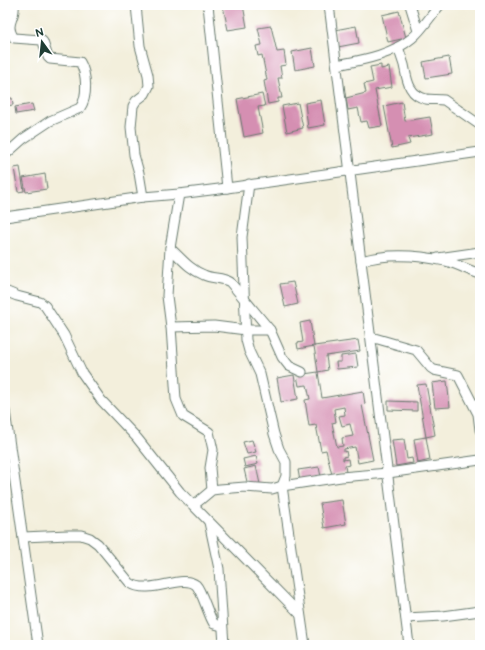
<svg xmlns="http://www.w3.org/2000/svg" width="485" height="650" viewBox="0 0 485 650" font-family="'Balsamiq Sans',sans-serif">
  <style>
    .building { fill: #d58fb2; fill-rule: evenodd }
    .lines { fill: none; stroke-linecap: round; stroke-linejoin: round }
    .minor-casing { stroke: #697b6f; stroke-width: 11 }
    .minor { stroke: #fff; stroke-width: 9 }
  </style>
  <rect width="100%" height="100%" fill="#fff"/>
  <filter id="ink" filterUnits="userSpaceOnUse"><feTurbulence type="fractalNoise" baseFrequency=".025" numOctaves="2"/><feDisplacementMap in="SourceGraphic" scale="8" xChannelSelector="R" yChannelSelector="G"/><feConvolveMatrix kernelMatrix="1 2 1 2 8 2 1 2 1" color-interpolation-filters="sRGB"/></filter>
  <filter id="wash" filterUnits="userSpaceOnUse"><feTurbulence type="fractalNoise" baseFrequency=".012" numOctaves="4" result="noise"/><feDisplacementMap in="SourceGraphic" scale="16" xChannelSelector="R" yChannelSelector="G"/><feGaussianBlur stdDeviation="0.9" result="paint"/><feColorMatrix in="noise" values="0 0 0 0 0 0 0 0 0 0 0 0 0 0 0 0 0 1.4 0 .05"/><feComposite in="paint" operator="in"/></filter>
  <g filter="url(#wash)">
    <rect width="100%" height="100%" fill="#f3efdc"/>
    <g id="blocks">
      <g class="building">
        <path d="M 228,5 L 243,5 L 247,27 L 228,30 L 223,6 Z"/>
        <path d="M 399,11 L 406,38 L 388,42 L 382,15 Z"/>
        <path d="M 271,26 L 277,52 L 284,51 L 286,65 L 280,66 L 282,78 L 278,78 L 282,98 L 278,98 L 278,102 L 268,104 L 264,81 L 267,80 L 262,55 L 258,56 L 256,46 L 262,45 L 258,28 Z"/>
        <path d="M 356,26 L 359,43 L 338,47 L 335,30 Z"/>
        <path d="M 312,48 L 315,66 L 295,70 L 292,52 Z"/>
        <path d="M 449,57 L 452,74 L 426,78 L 423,62 Z"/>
        <path d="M 381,65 L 381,69 L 389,67 L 392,87 L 375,90 L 382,126 L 369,128 L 367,121 L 361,122 L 358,108 L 348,110 L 346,98 L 366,93 L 364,84 L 373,82 L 370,67 Z"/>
        <path d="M 262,94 L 265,106 L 258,107 L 263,133 L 244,137 L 237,99 Z"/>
        <path d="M 12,98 L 13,105 L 5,106 L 5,99 Z"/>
        <path d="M 321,100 L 325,125 L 308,128 L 305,103 Z"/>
        <path d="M 402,102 L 405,121 L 430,117 L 433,134 L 408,138 L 410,144 L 392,148 L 384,106 Z"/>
        <path d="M 298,103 L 303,128 L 287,132 L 282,106 Z"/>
        <path d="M 32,104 L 34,111 L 16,114 L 15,107 Z"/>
        <path d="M 20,167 L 24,191 L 18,192 L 14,168 Z"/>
        <path d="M 45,174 L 47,189 L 26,192 L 23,178 Z"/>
        <path d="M 293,282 L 298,304 L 285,307 L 280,284 Z"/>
        <path d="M 310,321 L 314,346 L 298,349 L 297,343 L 303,342 L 300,323 Z"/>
        <path d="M 358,340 L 360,351 L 326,356 L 328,370 L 318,372 L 314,346 Z"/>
        <path d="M 356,354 L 358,367 L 337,369 L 336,362 L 341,362 L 341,356 Z"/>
        <path d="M 318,372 L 322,398 L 363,391 L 365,404 L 362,405 L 373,460 L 358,463 L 355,447 L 344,449 L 344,452 L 346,451 L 347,456 L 343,457 L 343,460 L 348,459 L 349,465 L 345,466 L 346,472 L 332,475 L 326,450 L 321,451 L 316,425 L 309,426 L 305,400 L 310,399 L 307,385 L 299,386 L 297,375 ZM 344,407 L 345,415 L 339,416 L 342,426 L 350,424 L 353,436 L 342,438 L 343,446 L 337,447 L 332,423 L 336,422 L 334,409 Z"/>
        <path d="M 294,375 L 298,399 L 281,402 L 277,378 Z"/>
        <path d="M 447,381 L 450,407 L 435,408 L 432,383 Z"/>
        <path d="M 426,384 L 435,435 L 426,437 L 417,385 Z"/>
        <path d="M 388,401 L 417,402 L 417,411 L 388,410 Z"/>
        <path d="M 426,437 L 430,460 L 418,463 L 414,439 Z"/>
        <path d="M 404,439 L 407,459 L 412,458 L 413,463 L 396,466 L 392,440 Z"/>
        <path d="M 252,440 L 256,452 L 247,454 L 243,442 Z"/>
        <path d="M 256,456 L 258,464 L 245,467 L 243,459 Z"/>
        <path d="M 256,466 L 260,484 L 248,486 L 244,469 Z"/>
        <path d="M 319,467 L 321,477 L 300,481 L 298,470 Z"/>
        <path d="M 342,500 L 346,524 L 324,528 L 320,503 Z"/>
      </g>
    </g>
  </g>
  <g filter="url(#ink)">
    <use href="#blocks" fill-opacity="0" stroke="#697b6f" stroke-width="1"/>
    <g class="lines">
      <g class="minor-casing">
        <g id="minor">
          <path d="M 136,5 L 140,46 L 148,75 L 149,86 L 145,94 L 136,101 L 133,106 L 131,127 L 134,155 L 139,173 L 143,197"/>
          <path d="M 208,5 L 227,188"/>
          <path d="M 329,5 L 409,645"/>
          <path d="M 410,5 L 418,31"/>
          <path d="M 398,47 C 400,53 402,59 404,65 C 407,79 408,95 426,99 C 432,100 438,99 444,100 L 480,125"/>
          <path d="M 337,65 C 362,60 392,55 412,38 C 423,29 430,16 440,5"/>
          <path d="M 5,155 L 23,139 L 50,121 L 80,108 C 88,97 87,74 80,62 L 50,59 L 48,57 L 43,42 L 41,40 L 14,38 C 4,23 16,19 14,5"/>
          <path d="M 249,184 L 242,237 L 246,340 L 249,351 L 260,374 L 274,434 L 279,449 L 286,462 L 286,476 L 282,486 L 305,645"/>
          <path d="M 179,194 L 170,248 L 167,296 L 171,327 L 176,399 L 183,416 L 209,432 L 213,450 L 210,468 L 212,490"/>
          <path d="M 5,217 L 143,197 L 179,194 L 227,188 L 480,152"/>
          <path d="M 170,248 C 181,258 189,269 204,275 C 212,279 222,277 230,282 L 270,330 L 282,357 L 289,366 L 302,372"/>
          <path d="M 438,258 L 480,252"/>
          <path d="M 361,261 C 388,253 418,255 445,261 C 457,264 468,270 480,274"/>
          <path d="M 5,291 L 17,296 L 40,302 L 45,306 L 64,335 L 82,373 L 101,400 L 137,438 L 180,492 L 300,614"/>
          <path d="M 171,327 L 214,326 L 246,330 L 270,330"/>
          <path d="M 371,337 L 416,350 L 431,368 L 434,370 L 458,375 L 478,414 L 480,430"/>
          <path d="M 5,411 L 38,645"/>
          <path d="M 194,505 L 212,490 L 220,489 L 245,487 L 272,489 L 282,486 L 341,477 L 388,473 L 480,460"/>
          <path d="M 209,522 L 219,569 L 224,645"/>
          <path d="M 23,537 L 68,535 L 81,535 L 90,538 L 98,544 L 130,583 C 150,596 182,573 196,585 C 202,591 208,615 214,624 L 222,626"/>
          <path d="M 406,618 L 443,616 L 480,611"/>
        </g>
      </g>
      <use href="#minor" class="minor"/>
    </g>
  </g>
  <rect width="485" height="650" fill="none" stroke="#fff" stroke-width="20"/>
  <g transform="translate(42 42) rotate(345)" stroke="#ffffff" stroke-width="3" paint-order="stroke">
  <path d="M0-3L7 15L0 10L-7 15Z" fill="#1f3d34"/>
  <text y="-6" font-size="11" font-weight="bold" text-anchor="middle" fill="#1f3d34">N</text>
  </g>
</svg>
